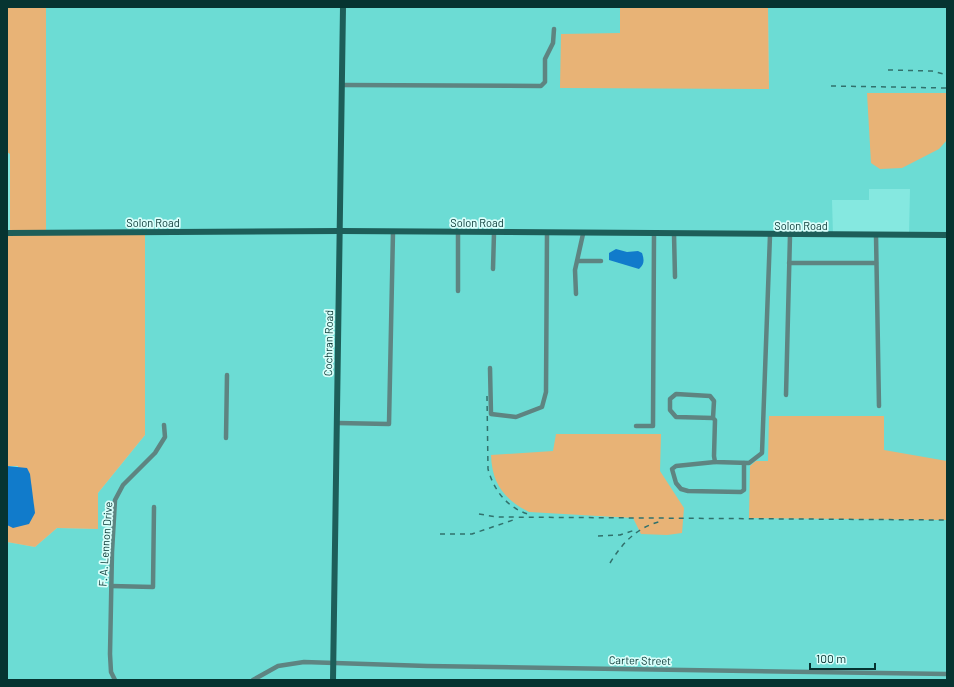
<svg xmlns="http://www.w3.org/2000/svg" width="954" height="687" viewBox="0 0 954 687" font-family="Barlow,sans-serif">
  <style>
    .built { fill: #6cdcd4; fill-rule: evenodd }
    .green { fill: #e8b376 }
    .water { fill: #117bcb }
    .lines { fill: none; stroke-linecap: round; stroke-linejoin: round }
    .street { stroke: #5e8481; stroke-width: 4.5 }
    .secondary { stroke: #1d5e59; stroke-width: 6 }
    .rail { stroke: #31716c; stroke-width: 1.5; stroke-dasharray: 5 5; stroke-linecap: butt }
    .labels { text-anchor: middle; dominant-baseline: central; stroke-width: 3.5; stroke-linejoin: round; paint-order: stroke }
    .street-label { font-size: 11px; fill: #063431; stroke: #d9fefa }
  </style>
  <rect width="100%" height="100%" fill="#85e8e0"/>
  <path class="built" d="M 46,7 L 620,7 L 620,33 L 769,89 L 768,7 L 947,7 L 947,680 L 7,680 L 7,542 L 35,547 L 57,528 L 98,529 L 98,493 L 145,435 L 46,232 ZM 869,189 L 910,189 L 909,235 L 833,235 L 832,200 L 869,200 Z"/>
  <g class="green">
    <path d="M 7,7 L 46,7 L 46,232 L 145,232 L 145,435 L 98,493 L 98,529 L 57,528 L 35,547 L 7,542 L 7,525 L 13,527 L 18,466 L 7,466 L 7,233 L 10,232 L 10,154 L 7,152 Z"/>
    <path d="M 620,7 L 768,7 L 769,89 L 560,88 L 561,34 L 620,33 Z"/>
    <path d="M 867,93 L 947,93 L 947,140 L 939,149 L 902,168 L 880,169 L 871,163 Z"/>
    <path d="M 769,416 L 884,416 L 884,450 L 947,461 L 947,520 L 749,518 L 750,466 L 756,461 L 768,461 Z"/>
    <path d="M 556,434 L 661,434 L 660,471 L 684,508 L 682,533 L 667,535 L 641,534 L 633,518 L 529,512 C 504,499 492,484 491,455 L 553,451 Z"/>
  </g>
  <g class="water">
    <path d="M 616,249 L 627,252 L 638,251 L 642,253 C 644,259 645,264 639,269 L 609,260 L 609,253 Z"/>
    <path d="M 7,466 L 27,468 L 30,474 L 35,513 L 29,524 L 13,528 L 7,525 Z"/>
  </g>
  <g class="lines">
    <g class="street">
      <path d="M 342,85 L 541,86 L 545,82 L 545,59 L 553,43 L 554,29"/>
      <path d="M 458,232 L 458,291"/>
      <path d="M 674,234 L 675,277"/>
      <path d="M 876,235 L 879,406"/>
      <path d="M 578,261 L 601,261"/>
      <path d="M 789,263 L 876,263"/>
      <path d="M 493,269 L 494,233"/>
      <path d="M 576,294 L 575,270 L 583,234"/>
      <path d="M 490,368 L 491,414 L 516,417 L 542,407 L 546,392 L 547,233"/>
      <path d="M 786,395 L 790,235"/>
      <path d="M 713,418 L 714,401 L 710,396 L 676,394 L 670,399 L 670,410 L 676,417 L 713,418 L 715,420 L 714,456 L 715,462 L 749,463 L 762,453 L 770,235"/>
      <path d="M 337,423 L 389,424 L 393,232"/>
      <path d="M 636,426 L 653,426 L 654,234"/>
      <path d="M 226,438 L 227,375"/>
      <path d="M 715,462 L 676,466 L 672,469 L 676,483 L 681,489 L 688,491 L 741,492 L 744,490 L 744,463"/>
      <path d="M 111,586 L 153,587 L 154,507"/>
      <path d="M 115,680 L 111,672 L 110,654 L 112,552 L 115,500 L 123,485 L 155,453 L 165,437 L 164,425"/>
      <path d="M 253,680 L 278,666 L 304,662 L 427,666 L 947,674"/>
    </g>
    <g class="secondary">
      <path d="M 7,233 L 340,231 L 947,235"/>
      <path d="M 333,680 L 343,7"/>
    </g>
    <g class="rail">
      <path d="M 888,70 L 932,71 L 947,75"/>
      <path d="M 831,86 L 947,88"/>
      <path d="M 487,396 L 488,469 C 494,491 508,509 531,515"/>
      <path d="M 479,514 L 497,517 L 947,520"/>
      <path d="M 440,534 L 472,534 L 513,520"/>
      <path d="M 598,536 L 620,535 L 635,530"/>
      <path d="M 610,563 C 623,542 638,526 663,521"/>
    </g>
  </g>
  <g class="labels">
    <g class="street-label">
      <text x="153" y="222">Solon Road</text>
      <text x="477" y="222">Solon Road</text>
      <text x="801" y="225">Solon Road</text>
      <text transform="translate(328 343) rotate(-89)">Cochran Road</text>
      <text transform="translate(105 544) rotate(-86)">F. A. Lennon Drive</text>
      <text transform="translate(640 660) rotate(1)">Carter Street</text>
    </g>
  </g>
  <rect width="954" height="687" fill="none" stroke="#063431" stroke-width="16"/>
  <path d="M810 663v6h65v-6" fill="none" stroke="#063431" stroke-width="2"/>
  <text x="816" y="663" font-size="12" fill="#063431" stroke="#d9fefa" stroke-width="3" paint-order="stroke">100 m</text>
</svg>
